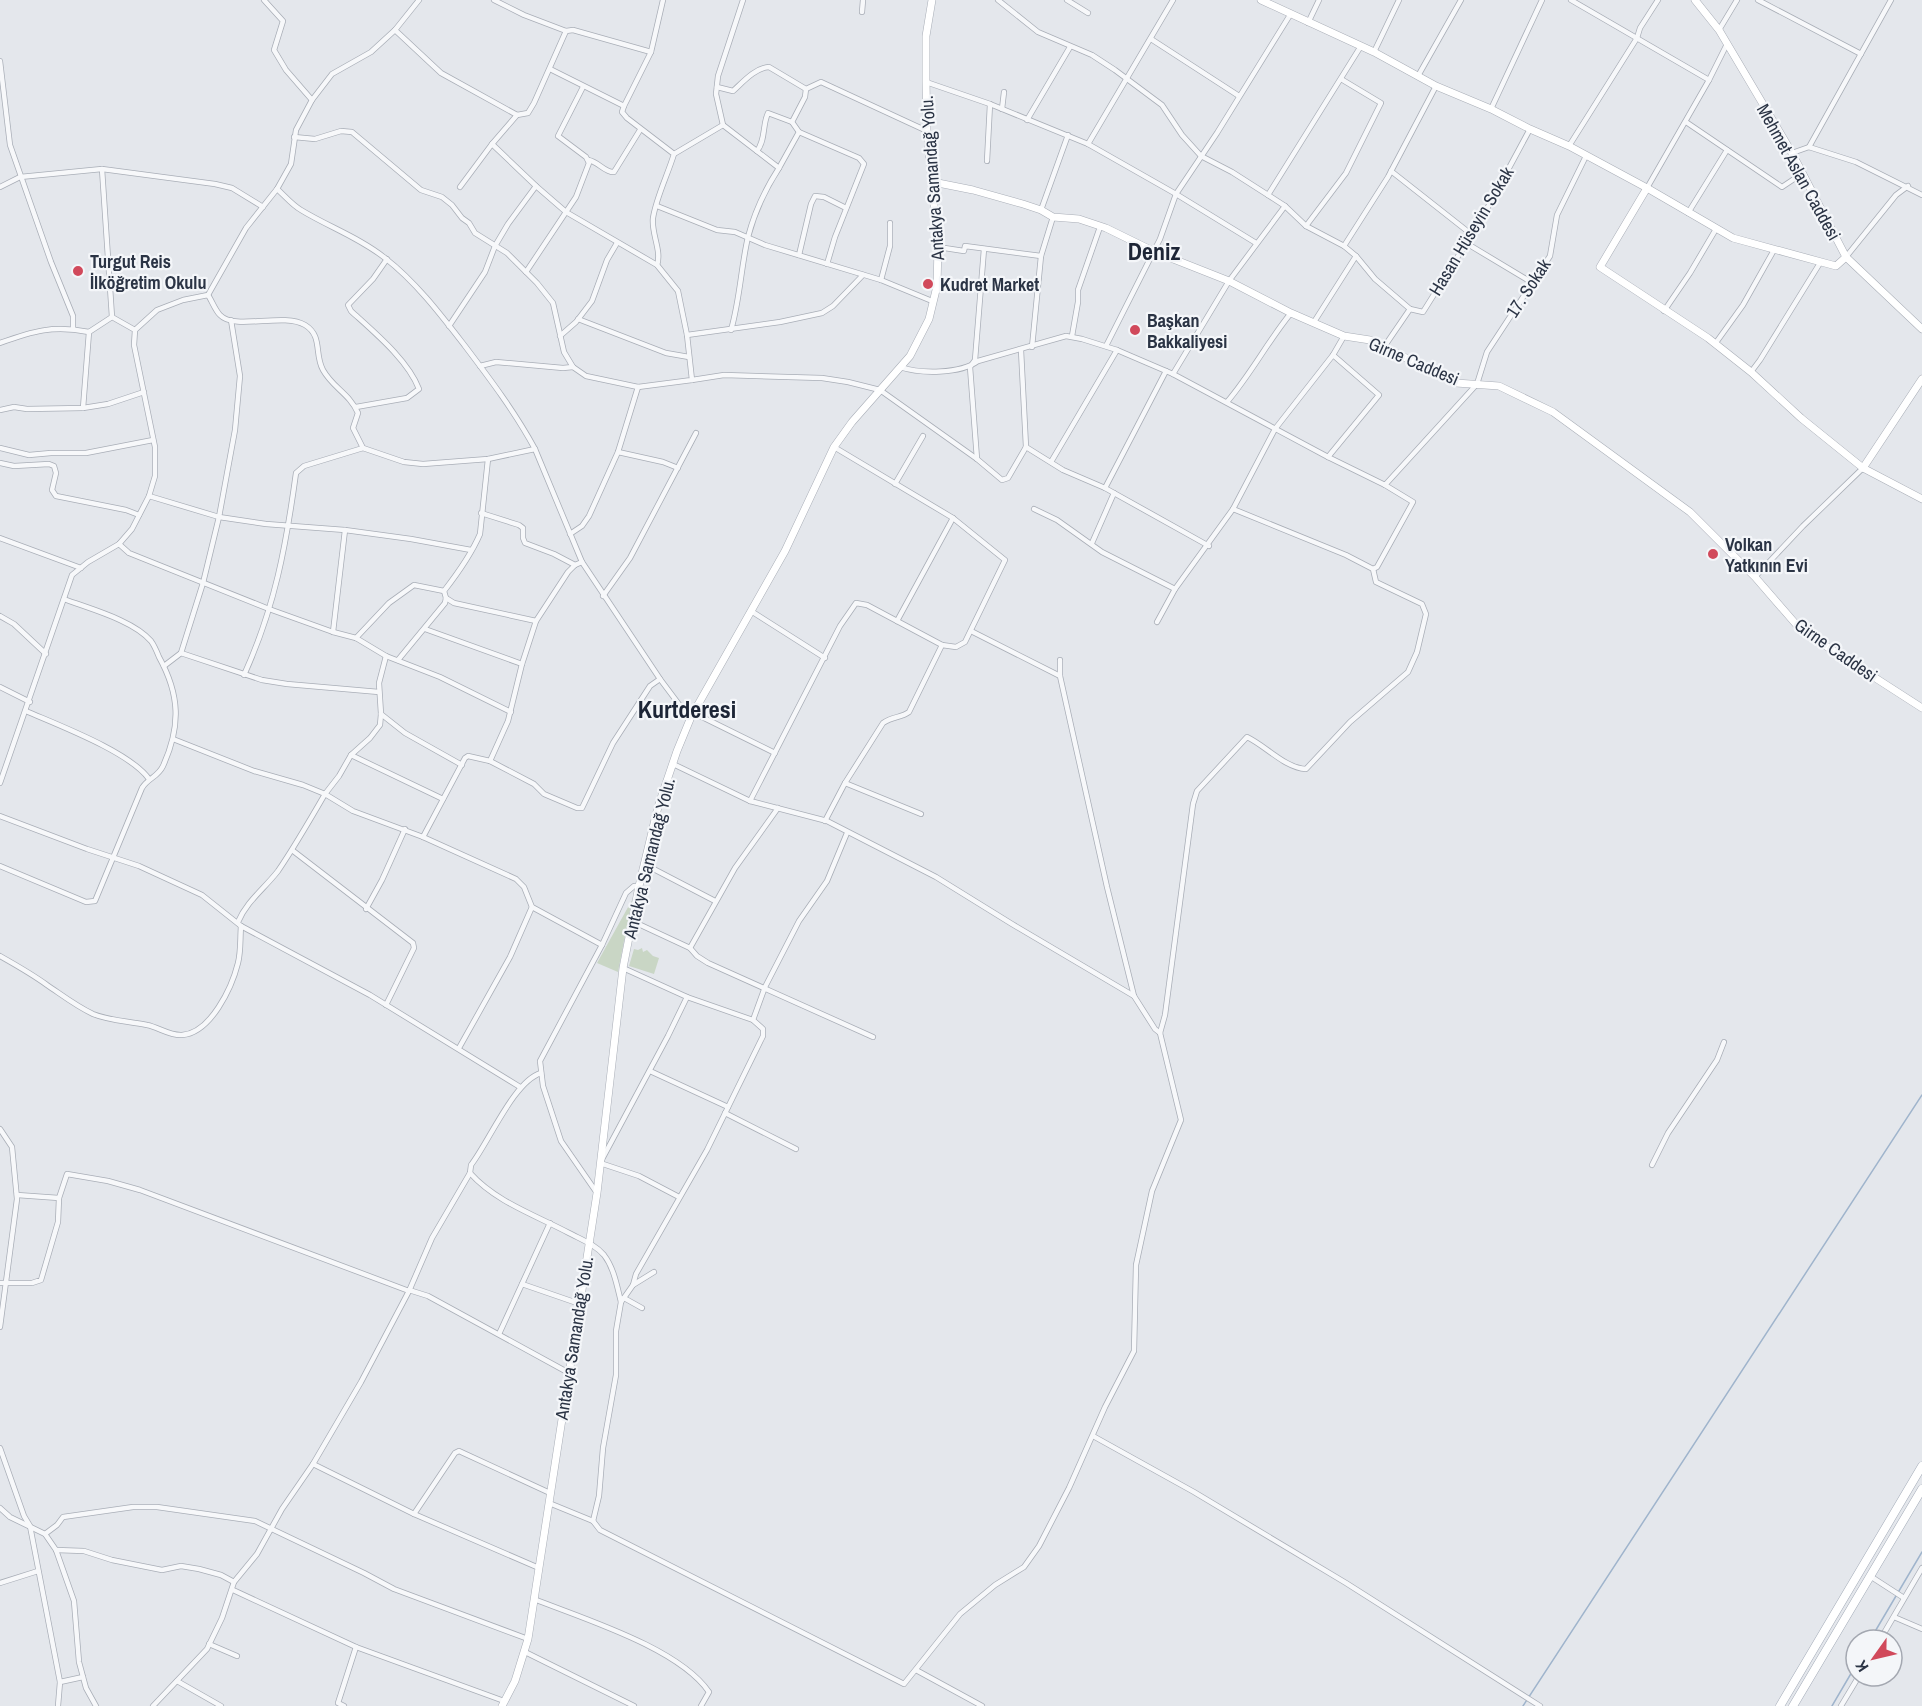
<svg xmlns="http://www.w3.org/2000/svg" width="1922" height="1706" viewBox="0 0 1922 1706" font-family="'Archivo Narrow',sans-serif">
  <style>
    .green { fill: #c9d6c5 }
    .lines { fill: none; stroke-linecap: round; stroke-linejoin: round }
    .stream { stroke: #9fb4cc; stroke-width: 1.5 }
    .street-casing { stroke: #a9aeb7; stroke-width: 6 }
    .secondary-casing { stroke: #a9aeb7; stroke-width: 8 }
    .primary-casing { stroke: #a3abb8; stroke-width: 9 }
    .street { stroke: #f7f8fa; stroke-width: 4.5 }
    .secondary { stroke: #fff; stroke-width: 7 }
    .primary { stroke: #fff; stroke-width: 8 }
    .poi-dot { fill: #d1495b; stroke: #f4f6f9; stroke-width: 2 }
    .labels { text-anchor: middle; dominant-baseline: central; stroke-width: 4.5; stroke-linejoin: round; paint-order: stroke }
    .street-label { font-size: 18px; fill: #2b3445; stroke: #f4f6f9 }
    .poi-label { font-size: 18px; font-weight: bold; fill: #2b3445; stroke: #f4f6f9; text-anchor: start }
    .district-label { font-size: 24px; font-weight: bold; fill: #1d2536; stroke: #f4f6f9 }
  </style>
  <rect width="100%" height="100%" fill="#e4e7ec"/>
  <g class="green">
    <path d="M 632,900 L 618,972 L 597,963 Z"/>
    <path d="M 642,948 L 643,952 L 647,950 L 653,956 L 659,958 L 654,974 L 629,966 L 634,949 L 638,950 Z"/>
  </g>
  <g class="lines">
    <g class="stream">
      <path d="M 1870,1640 L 1922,1552"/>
      <path d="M 1523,1706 L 1922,1095"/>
      <path d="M 1832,1706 L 1856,1665"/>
    </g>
    <g class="street-casing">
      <g id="street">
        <path d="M 264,0 L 283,21 L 274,50 L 286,70 L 312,100"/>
        <path d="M 494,0 L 524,15 L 566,31 L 573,30 L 651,52"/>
        <path d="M 998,0 L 1038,32 L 1092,55 L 1115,70 L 1162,105 L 1182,135 L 1201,156 L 1232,172 L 1268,195 L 1285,206 L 1306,226 L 1344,246 L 1356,256 L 1375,279 L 1410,309"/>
        <path d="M 1067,0 L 1088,13"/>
        <path d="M 1571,0 L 1709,80"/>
        <path d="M 1758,0 L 1861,54"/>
        <path d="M 862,12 L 863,0"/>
        <path d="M 1308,23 L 1319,0"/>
        <path d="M 395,30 L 441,73 L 517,115"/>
        <path d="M 1719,30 L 1737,0"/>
        <path d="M 1151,39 L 1239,96"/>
        <path d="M 1374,52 L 1399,0"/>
        <path d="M 0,61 L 10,145 L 51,262 L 73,316 L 73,329"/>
        <path d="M 550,69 L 624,106 L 622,112 L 627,118 L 674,154 C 668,174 656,198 653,218 C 651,233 662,251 657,265"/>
        <path d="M 1418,76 L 1461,0"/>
        <path d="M 926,82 L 990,104 L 1088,144 L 1176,194 L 1256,243"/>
        <path d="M 717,87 L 733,91 C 743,82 755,68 769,67 L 806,89 L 821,82 L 927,131"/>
        <path d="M 624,106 L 651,52 L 663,0"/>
        <path d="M 1002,109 L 1004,92"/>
        <path d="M 1491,109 L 1542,0"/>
        <path d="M 1027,120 L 1070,47"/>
        <path d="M 1686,122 L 1782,187 L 1803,173"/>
        <path d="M 799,132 L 859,158 L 864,164 L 835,237 L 827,264"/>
        <path d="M 294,137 L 315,139 L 341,131 L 352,132 L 421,190 L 442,197 L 452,205 L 462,218 L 469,223 L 475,233 L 507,253 L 537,283 L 553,303 L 564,352 L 573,367 L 586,376 L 638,387 L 692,380 L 687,335 L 678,291 L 657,265 L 566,212 L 536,186 L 492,144"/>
        <path d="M 1088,144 L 1173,0"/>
        <path d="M 1569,146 L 1637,38 L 1640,28 L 1658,0"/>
        <path d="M 1809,147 L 1891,0"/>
        <path d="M 757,151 C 766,139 762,126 768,113 L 792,122"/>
        <path d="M 1792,153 L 1809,147 L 1856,162 L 1922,195"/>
        <path d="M 674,154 L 723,125"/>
        <path d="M 588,160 C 598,161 605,173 614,172 L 640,130"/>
        <path d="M 987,161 L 990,104"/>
        <path d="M 779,168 L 799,132 L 792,122 L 805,97 L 806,89"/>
        <path d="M 102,169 L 112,317"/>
        <path d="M 1391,171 L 1471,234"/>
        <path d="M 0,187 L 20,177 L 102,169 L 215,184 L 232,188 L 263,207"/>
        <path d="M 460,187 L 492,144 L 517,115 L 528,113 L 534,103 L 566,31"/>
        <path d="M 1647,188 L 1709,80 L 1727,44"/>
        <path d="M 277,189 C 285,196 292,205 301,210 C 329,227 360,238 385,258 C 416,282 441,315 465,346 C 490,379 515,412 535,449 L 582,562 L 660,679 L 681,707 L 691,717"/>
        <path d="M 1268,195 L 1361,46"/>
        <path d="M 657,206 L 717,230 L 735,232 L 765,245 L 881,280 L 932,301"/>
        <path d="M 1041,210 L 1068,135"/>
        <path d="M 1688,213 L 1727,150"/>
        <path d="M 1306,226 L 1346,173 L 1381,103 L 1341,79"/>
        <path d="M 1466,243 L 1531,282"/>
        <path d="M 1344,246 L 1388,177 L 1436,86"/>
        <path d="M 938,247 L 964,251 L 965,246 L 1041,256"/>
        <path d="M 799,255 L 811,204 L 815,196 L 824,197 L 846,208"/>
        <path d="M 1846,257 L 1896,195 L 1908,186"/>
        <path d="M 526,272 L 576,197 L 589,163 L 586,157 L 558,136 L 583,87"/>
        <path d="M 881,280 L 890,246 L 890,223"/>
        <path d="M 208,295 L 246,228 L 277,189 L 291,164 L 296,130 L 312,100 L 332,74 L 371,52 L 395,30 L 419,0"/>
        <path d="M 1664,311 L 1690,273 L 1716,229"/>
        <path d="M 578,319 L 666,353 L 689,357"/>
        <path d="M 1314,322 L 1356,256"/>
        <path d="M 449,326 L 485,272 L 495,246 L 508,224 L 536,186"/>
        <path d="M 135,330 L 157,310 L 183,300 L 208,295 C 212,301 215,310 220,315 C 235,331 283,312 305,325 C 323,336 314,354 323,370 C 333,388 349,393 358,413 L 353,428 L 363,448"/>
        <path d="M 731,330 C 740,299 741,267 748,237 C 754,214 766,188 779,168 L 723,125 L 716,94 L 718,76 L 743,0"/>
        <path d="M 687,335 L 780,322 L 822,313 L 833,306 L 863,275"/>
        <path d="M 560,336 L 576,322 L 592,301 L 607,260 L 617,243"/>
        <path d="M 1072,336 L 1078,302 L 1078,290 L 1100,227"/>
        <path d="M 0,343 C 33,331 53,325 89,332 L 112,317 L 135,330 L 134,345 L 155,447 L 155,476 L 149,496 L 132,529 L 119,544 L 88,562 L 72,575 L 0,783"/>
        <path d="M 1715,344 L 1743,305 L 1774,250"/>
        <path d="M 1106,346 L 1160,239 L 1176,194 L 1217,133 L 1290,15"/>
        <path d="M 1032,347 L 1041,256 L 1053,217"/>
        <path d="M 1384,347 L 1410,309 L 1423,312 L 1482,218 L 1530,129"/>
        <path d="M 1021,350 L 1026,447"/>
        <path d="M 480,366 L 496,362 L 563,368 L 573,367"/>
        <path d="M 900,367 C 921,374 960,374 978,361 L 1066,336 L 1082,339 L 1117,350 L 1173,374 L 1328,457 L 1385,485 L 1477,384 L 1487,352 L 1550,256 L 1557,215 L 1586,156"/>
        <path d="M 1166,371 L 1105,488 L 1209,546"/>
        <path d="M 1751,372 L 1760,360 L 1820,263"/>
        <path d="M 1173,374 L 1229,281 L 1285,206"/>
        <path d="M 692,380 L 724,375 L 822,378 L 848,382 L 880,390 L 977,459 L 1002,480 L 1008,478 L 1026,447"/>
        <path d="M 1227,402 C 1251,374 1268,341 1291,313"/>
        <path d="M 356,407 L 407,398 L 419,389 C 408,360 374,332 351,311 L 348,305 L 373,279 L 387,259"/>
        <path d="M 83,408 L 89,332"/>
        <path d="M 0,410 L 14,407 L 27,409 L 83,408 L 108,404 L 144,392"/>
        <path d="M 1026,447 L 1063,470 L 1105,488"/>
        <path d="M 0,448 L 29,455 L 51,453 L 86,453 L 153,440"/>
        <path d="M 618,452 L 663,462 L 678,468"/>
        <path d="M 1328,457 L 1379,395 L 1333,355"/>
        <path d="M 977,459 L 970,367 L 975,360 L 984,249"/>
        <path d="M 1051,462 L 1117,350"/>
        <path d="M 0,463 L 14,466 L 49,464 L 54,466 L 56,473 L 52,490 L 56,496 L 126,510 L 139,515"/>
        <path d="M 895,484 L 923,436"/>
        <path d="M 149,496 L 219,517 L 266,524 L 345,530 L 411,539 L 471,550"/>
        <path d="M 1034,509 L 1057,520 L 1102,552 L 1175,589"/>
        <path d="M 481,513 L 519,525 L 523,528 L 523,538 L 525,543 L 554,554 L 575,565"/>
        <path d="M 570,534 L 582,526 L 589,516 L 618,452 L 638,387"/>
        <path d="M 0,538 L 81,568"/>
        <path d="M 1092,543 L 1114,493"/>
        <path d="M 119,544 L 129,553 L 269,609 L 333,632 L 356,638 L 386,656 L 440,677 L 511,712"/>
        <path d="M 1373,569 L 1377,567 L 1413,502 L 1385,485"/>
        <path d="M 1755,577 L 1803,526 L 1863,468"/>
        <path d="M 603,596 L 630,558 L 696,433"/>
        <path d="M 446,598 L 454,603 L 536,621"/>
        <path d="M 751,611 L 825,658"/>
        <path d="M 0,616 L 14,624 L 46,654"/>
        <path d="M 897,621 L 953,518"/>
        <path d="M 1157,622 L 1175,589 L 1233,509"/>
        <path d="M 425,629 L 522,664"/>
        <path d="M 971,631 L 1060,676 L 1107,887 L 1134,996 L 1155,1029 L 1160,1033"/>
        <path d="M 333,632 L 345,530"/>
        <path d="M 356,638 L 389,603 L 414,585 L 444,591"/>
        <path d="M 181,653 L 262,680 L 287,684 L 379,692"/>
        <path d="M 398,660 L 445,603 L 446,598 L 444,591 C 458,573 471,555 480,534 L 488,459"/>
        <path d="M 1060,660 L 1060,676"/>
        <path d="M 164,666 L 181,653 L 203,583 L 219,517 L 235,430 L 240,376 L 231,320"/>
        <path d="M 244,675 C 275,607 286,546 296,473 L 304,466 L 363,448 L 404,462 L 423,464 L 488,459 L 535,449"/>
        <path d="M 0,687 L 30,702"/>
        <path d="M 26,711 C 58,725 130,752 149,779"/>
        <path d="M 694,713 L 775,753"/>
        <path d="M 381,714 L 405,733 L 462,765"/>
        <path d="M 173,739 L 254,771 L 303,785 L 325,794 L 339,776 L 351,755 L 370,738 L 380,725 L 381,714 L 379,683 L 386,656"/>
        <path d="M 351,755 L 443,799"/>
        <path d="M 490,761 L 508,721 L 522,664 L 536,621 L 568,572 L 575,565 L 582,562"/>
        <path d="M 673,764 L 750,801 L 827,821 L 936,877 L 1012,924 L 1134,996"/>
        <path d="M 845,783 L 921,814"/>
        <path d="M 750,801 L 840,626 L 856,603 L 867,605 L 942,645"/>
        <path d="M 0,816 L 87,849 L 139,866 L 202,895 L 241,926 L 370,995 L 520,1087"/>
        <path d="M 825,821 L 845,783 L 883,723 C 893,716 901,718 909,712 L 942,645 L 956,647 L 965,642 L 1005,560 L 953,518 L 834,447"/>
        <path d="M 423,837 L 465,758 L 468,756 L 490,761 L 534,784 L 544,794 L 577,808 L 582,808 L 613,743 L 650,686 L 660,679"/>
        <path d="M 292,850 L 413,943 L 414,948 L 386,1005"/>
        <path d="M 644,864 L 715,901"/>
        <path d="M 0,866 L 86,902 L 95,901 L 142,788 C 148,778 158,777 163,766 C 181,726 180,695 159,657 C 157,652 154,645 151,641 C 133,620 90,609 64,599"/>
        <path d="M 366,909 L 382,880 L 405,829"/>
        <path d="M 632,921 L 690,948 L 697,956 L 708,963 L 873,1037"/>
        <path d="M 238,922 C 247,901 264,889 278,871 C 295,846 310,820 325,794 L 353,811 L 423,837 L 516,879 L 524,887 L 532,907 L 602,945"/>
        <path d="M 690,948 L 735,868 L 778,808"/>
        <path d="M 0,956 C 16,965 32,974 47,985 C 62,995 76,1006 93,1014 C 110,1021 129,1021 147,1025 C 158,1027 170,1036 182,1035 C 211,1033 232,987 238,963 C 241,951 240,939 241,926"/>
        <path d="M 623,968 L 687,997 L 753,1020"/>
        <path d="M 459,1048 L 510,957 L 532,907"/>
        <path d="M 650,1071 L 728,1107"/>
        <path d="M 725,1113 L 796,1149"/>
        <path d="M 0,1129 L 12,1147 L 17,1199 L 0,1327"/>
        <path d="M 1652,1165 L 1668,1133 L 1717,1060 L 1724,1042"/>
        <path d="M 470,1173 C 496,1202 535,1215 569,1233 C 580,1239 595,1244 604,1255 C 614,1268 617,1286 621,1302"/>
        <path d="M 597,1193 L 561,1141 L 543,1086 L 540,1061 L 602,945 L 626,893 L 634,886 L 639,886"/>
        <path d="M 17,1195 L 59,1198"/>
        <path d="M 679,1197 L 639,1176 L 600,1163 L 668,1036 L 687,997"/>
        <path d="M 0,1283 L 32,1283 L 41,1280 L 58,1222 L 59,1198 L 67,1174 L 108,1181 L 140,1190 L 409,1291"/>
        <path d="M 522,1284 L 580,1304"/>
        <path d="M 633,1285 L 636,1274 L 707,1150 L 763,1036 L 763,1029 L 753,1020 L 765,987 L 799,921 L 827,881 L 847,833"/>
        <path d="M 409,1290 L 428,1296 L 569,1373"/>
        <path d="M 624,1298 L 642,1308"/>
        <path d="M 499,1334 L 550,1223"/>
        <path d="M 1093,1436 L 1194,1492 L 1346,1583 L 1540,1706"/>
        <path d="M 0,1448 L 24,1516 L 30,1526 L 60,1682 L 58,1706"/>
        <path d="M 313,1464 L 414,1514 L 539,1568"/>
        <path d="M 549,1503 L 593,1521 L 600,1530 L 904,1684 L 960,1614 L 995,1585 L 1024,1567 L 1039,1546 L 1069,1488 L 1105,1407 L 1134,1351 L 1136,1265 L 1152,1191 L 1181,1120 L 1160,1033 L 1165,1015 L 1193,804 L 1197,791 L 1247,737 C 1266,746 1285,768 1306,769 L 1350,722 L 1408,672 L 1417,652 L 1426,614 L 1422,604 L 1376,582 L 1373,569 L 1346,555 L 1233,509 L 1275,429 L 1333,355 L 1344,336"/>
        <path d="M 0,1508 L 10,1517 L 45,1534 L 56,1550 L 74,1601 L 79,1662 L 86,1688 L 96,1706"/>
        <path d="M 414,1514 L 455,1453 L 459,1451 L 550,1493"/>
        <path d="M 593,1521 L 599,1496 L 603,1448 L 616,1375 L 616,1331 L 621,1302 L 633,1285 L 654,1272"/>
        <path d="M 45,1534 L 57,1525 L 63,1517 L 133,1507 L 157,1507 L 255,1521 L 364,1573 L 394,1589 L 528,1639"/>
        <path d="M 56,1550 L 84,1551 L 112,1560 L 162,1570 L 181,1566 L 199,1569 L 221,1575 L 234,1582"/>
        <path d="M 1870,1576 L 1904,1598"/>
        <path d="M 0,1583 L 38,1571"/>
        <path d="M 233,1590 L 356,1647 L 504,1701"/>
        <path d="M 534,1599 C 584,1619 679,1648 709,1692 L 701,1706"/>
        <path d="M 1894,1617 L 1922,1629"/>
        <path d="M 1880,1640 L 1922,1568"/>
        <path d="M 209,1644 L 237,1656"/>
        <path d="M 525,1652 L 634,1706"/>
        <path d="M 916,1670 L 982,1706"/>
        <path d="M 177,1681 L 221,1706"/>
        <path d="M 60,1682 L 83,1677"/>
        <path d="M 153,1706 L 207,1649 L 222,1618 L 234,1582 L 257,1554 L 282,1509 L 313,1464 L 361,1382 L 409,1291 L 432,1238 L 470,1173 L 471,1165 C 489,1142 514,1081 541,1073"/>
        <path d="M 344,1706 L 338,1703 L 356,1647"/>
        <path d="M 1841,1706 L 1859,1676"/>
      </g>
    </g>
    <g class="secondary-casing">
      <g id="secondary">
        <path d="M 1261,0 L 1374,52 L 1436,86 L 1491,109 L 1530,129 L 1569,146 L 1647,188 L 1733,238 L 1836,266 L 1846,257"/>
        <path d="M 1695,0 L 1719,30 L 1792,153 L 1846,257 L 1922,329"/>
        <path d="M 933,182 L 973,190 L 1023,204 L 1041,210 L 1053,217 L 1079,219 L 1106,228 L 1153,251 L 1229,281 L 1291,313 L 1344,336 L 1370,340 L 1456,383 L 1499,386 L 1553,412 L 1690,512 L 1755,577 L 1801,630 L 1922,708"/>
        <path d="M 1647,188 L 1600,267 L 1708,338 L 1751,372 L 1801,418 L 1863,468 L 1922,499"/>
        <path d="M 1863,468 L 1922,379"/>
        <path d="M 502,1706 L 515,1681 L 528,1639 L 597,1193 L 623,968 L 639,886 L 658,807 L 677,751 L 691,717 L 785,551 L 834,447 L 852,422 L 910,356 L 929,319 L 937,286 L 938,247 L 927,131 L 926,82 L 926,36 L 932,0"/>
      </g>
    </g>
    <g class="primary-casing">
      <g id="primary">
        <path d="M 1780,1706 L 1922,1466"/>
        <path d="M 1793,1706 L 1922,1489"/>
      </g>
    </g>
    <use href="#street" class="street"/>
    <use href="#secondary" class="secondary"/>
    <use href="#primary" class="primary"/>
  </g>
  <g class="poi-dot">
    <circle cx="78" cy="271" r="6"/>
    <circle cx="928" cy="284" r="6"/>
    <circle cx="1135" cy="330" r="6"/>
    <circle cx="1713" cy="554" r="6"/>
  </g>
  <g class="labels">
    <g class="street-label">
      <text transform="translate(1799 172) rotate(61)">Mehmet Aslan Caddesi</text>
      <text transform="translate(932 178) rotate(-94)">Antakya Samandağ Yolu.</text>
      <text transform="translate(1471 231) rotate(-59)">Hasan Hüseyin Sokak</text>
      <text transform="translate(1528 288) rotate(-57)">17. Sokak</text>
      <text transform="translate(1414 361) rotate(23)">Girne Caddesi</text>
      <text transform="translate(1836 650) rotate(35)">Girne Caddesi</text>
      <text transform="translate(649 858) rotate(-76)">Antakya Samandağ Yolu.</text>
      <text transform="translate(574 1338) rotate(-81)">Antakya Samandağ Yolu.</text>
    </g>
    <g class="poi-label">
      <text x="90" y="261">Turgut Reis<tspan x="90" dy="21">İlköğretim Okulu</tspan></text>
      <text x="940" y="284">Kudret Market</text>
      <text x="1147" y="320">Başkan<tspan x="1147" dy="21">Bakkaliyesi</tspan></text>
      <text x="1725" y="544">Volkan<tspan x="1725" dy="21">Yatkının Evi</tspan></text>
    </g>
    <g class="district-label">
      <text x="1154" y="251">Deniz</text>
      <text x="687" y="709">Kurtderesi</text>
    </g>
  </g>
  <g transform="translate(1874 1658) rotate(236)"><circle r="28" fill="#f4f6f9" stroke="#a4a8b1" stroke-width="1.5"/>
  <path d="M0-4.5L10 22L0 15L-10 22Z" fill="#d1495b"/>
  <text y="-9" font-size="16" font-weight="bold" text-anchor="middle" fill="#2b3445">K</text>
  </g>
</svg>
